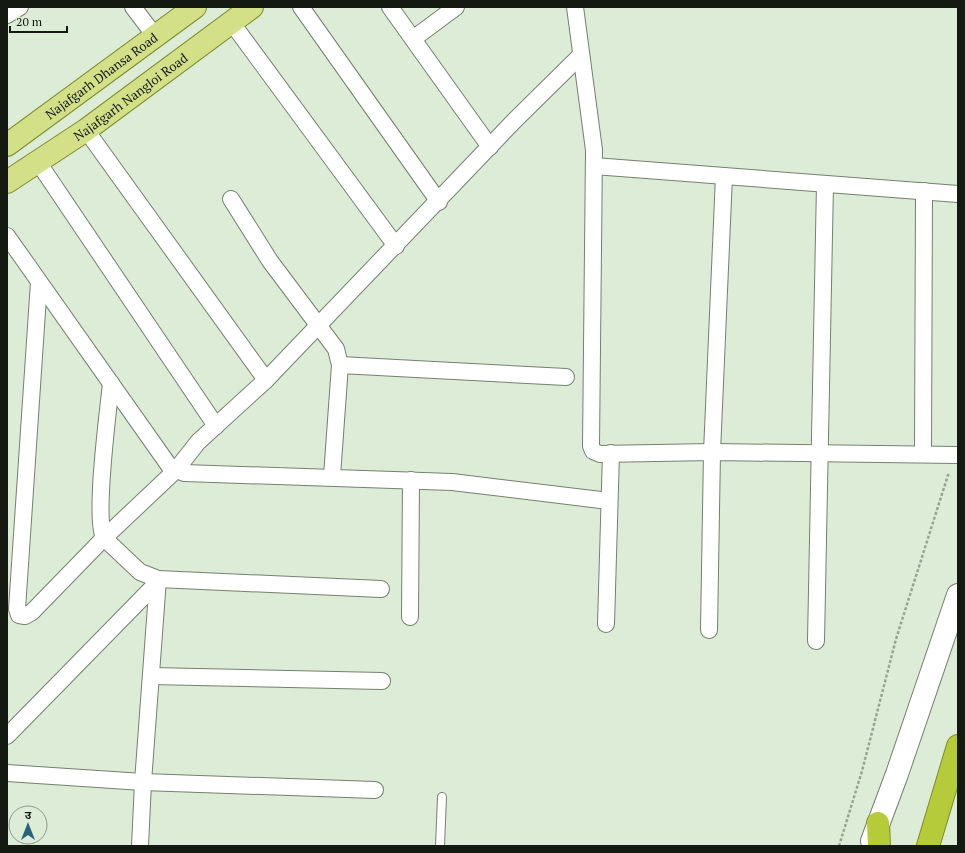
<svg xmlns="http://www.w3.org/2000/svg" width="965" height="853" viewBox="0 0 965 853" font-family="'PT Serif','Noto Sans Devanagari',serif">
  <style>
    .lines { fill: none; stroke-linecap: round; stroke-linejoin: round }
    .lane-casing { stroke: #74816e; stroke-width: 10 }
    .street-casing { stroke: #74816e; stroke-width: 18 }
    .secondary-casing { stroke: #74816e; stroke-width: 24 }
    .primary-casing { stroke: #7d8d2b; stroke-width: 24 }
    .highway-casing { stroke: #7d8d2b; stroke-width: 24 }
    .path { stroke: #98a493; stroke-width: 2.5; stroke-dasharray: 3 2; stroke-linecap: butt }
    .lane { stroke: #fff; stroke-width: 8 }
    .street { stroke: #fff; stroke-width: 16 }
    .secondary { stroke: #fff; stroke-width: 22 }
    .primary { stroke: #d3e088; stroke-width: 22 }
    .highway { stroke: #b5cb39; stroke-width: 22 }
    .labels { text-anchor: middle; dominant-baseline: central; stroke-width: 3.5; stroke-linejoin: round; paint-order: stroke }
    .street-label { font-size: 13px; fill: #141912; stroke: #ddecd7 }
  </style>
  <rect width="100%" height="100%" fill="#ddecd7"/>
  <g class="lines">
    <g class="lane-casing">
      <path id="lane" d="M 440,846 L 442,797"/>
    </g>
    <g class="street-casing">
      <g id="street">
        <path d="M 133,7 L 155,36"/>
        <path d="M 301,7 L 439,202"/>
        <path d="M 390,7 L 490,147"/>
        <path d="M 575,7 L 594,150 L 591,446 L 593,451 L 600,454 L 712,452 L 958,455"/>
        <path d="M 7,15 L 20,7"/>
        <path d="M 232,23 L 396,246"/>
        <path d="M 413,39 L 456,7"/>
        <path d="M 86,130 L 266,380"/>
        <path d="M 38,162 L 216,426"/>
        <path d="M 594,166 L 958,194"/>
        <path d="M 231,199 L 270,261 L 336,349 L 340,365 L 332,476"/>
        <path d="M 7,236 L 170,467 L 184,473 L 452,482 L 609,501"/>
        <path d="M 39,282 L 17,609 L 19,615 L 25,616 L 32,612 L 104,538 L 176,470 L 198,442 L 266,380 L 514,121 L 581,55"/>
        <path d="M 340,365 L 566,377"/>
        <path d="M 111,383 C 108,413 94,516 104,538 L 140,572 L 158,579 L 381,589"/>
        <path d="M 923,454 L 924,191"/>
        <path d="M 410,617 L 411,480"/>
        <path d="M 606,624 L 611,453"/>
        <path d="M 709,630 L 712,452 L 724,176"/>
        <path d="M 816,641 L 825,184"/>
        <path d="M 151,676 L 382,681"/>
        <path d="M 7,736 L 151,589 L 158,584"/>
        <path d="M 7,773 L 143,782 L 375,790"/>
        <path d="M 140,846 L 143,782 L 158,579"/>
      </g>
    </g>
    <g class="secondary-casing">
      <path id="secondary" d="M 872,841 L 897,774 L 958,595"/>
    </g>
    <g class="primary-casing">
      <g id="primary">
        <path id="s1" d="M 7,145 L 195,7"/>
        <path id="s2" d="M 7,182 L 86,130 L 252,7"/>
      </g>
    </g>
    <g class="highway-casing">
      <g id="highway">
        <path d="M 878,823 L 879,846"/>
        <path d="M 928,846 L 958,746"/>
      </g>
    </g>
    <path class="path" d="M 839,846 L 862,771 L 896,639 L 949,472"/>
    <use href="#lane" class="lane"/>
    <use href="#street" class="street"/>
    <use href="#secondary" class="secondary"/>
    <use href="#primary" class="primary"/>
    <use href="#highway" class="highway"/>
  </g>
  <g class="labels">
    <g class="street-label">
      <text stroke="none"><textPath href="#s1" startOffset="117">Najafgarh Dhansa Road</textPath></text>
      <text stroke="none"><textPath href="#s2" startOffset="150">Najafgarh Nangloi Road</textPath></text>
    </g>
  </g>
  <rect width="965" height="853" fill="none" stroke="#141912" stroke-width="16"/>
  <g transform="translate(28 825)"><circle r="19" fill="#ddecd7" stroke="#8d9888"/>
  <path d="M0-3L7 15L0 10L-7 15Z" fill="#27617a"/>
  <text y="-6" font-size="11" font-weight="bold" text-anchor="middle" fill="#141912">उ</text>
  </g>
  <path d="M10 26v6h57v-6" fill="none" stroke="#141912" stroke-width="2"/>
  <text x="16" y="26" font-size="12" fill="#141912" stroke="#ddecd7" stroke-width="3" paint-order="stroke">20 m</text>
</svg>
